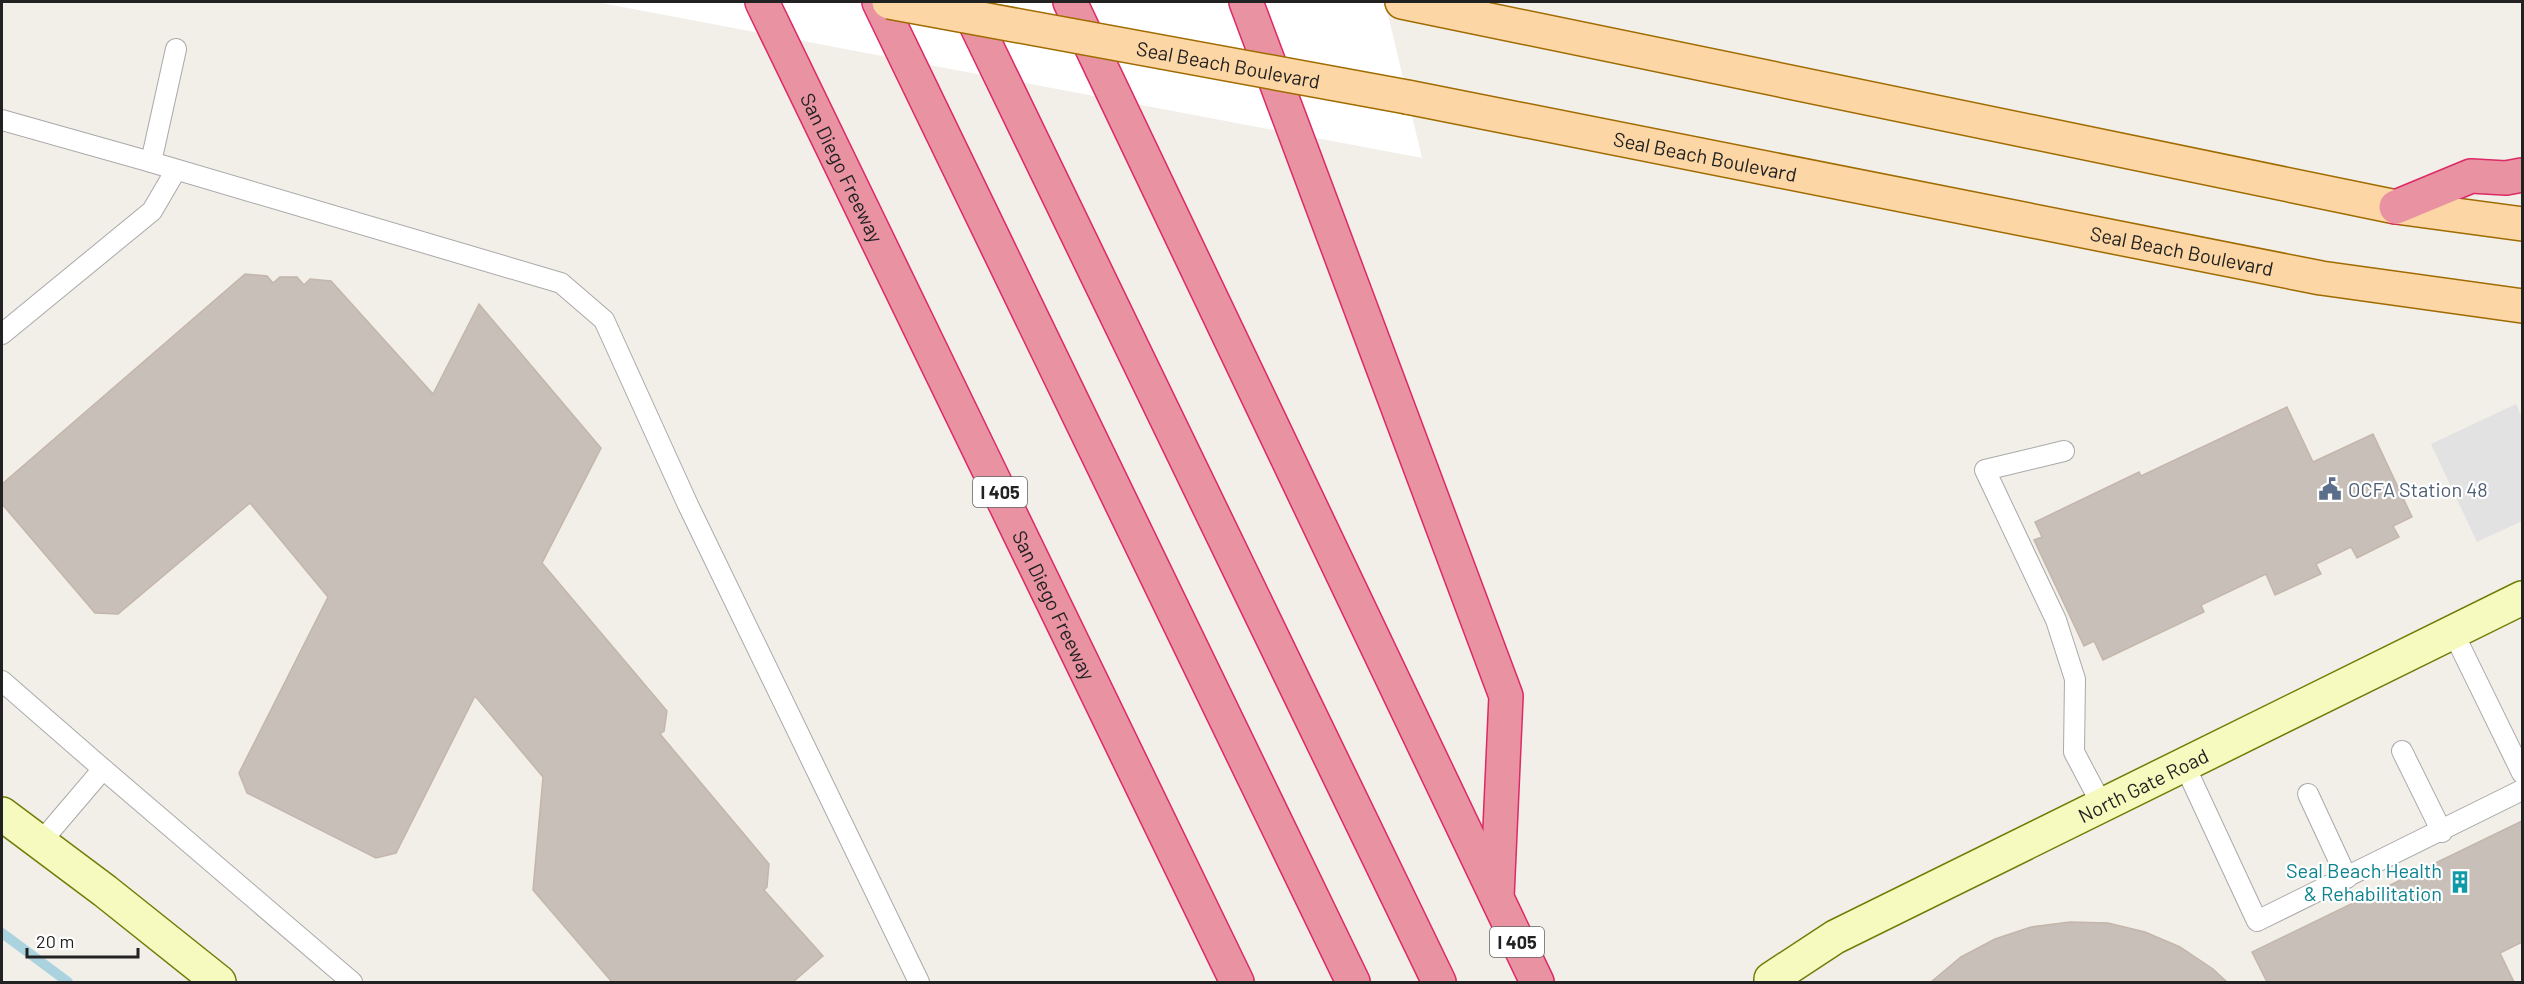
<svg xmlns="http://www.w3.org/2000/svg" width="2524" height="984" viewBox="0 0 2524 984" font-family="Barlow,sans-serif">
  <style>
    .parking { fill: #e2e2e2 }
    .pier { fill: #fff }
    .lines { fill: none; stroke-linecap: round; stroke-linejoin: round }
    .stream { stroke: #aad3df; stroke-width: 10 }
    .building { fill: #c7bfb8; stroke: #c4b6ab; stroke-width: 1.5 }
    .lane-casing { stroke: #a9a9a9; stroke-width: 22 }
    .secondary-casing { stroke: #707d05; stroke-width: 36 }
    .primary-casing { stroke: #a06b00; stroke-width: 36 }
    .highway-casing { stroke: #dc2a67; stroke-width: 36 }
    .lane { stroke: #fff; stroke-width: 20 }
    .secondary { stroke: #f7fabf; stroke-width: 33 }
    .primary { stroke: #fcd6a4; stroke-width: 33 }
    .highway { stroke: #e892a2; stroke-width: 33 }
    .primary-bridge-casing { stroke: #a06b00; stroke-width: 36; stroke-linecap: butt }
    .primary-bridge { stroke: #fcd6a4; stroke-width: 33 }
    .labels { text-anchor: middle; dominant-baseline: central; stroke-width: 4.5; stroke-linejoin: round; paint-order: stroke }
    .shield { fill: #fff; stroke: #646464; stroke-width: 1.5 }
    .shield-label { font-size: 18px; font-weight: bold; fill: #222 }
    .street-label { font-size: 20px; fill: #222; stroke: #fff }
    .service-label { font-size: 20px; fill: #4e5e75; stroke: #fff; text-anchor: start }
    .culture-label { font-size: 20px; fill: #0d838f; stroke: #fff; text-anchor: end }
  </style>
  <rect width="100%" height="100%" fill="#f2efe9"/>
  <path class="parking" d="M 2516,404 L 2522,418 L 2522,521 L 2477,542 L 2431,444 Z"/>
  <path class="pier" d="M 596,2 L 1385,2 L 1422,158 Z"/>
  <g class="lines">
    <path class="stream" d="M 2,933 L 68,982"/>
  </g>
  <g class="building">
    <path d="M 245,274 L 267,276 L 273,283 L 280,277 L 297,277 L 304,285 L 310,279 L 331,281 L 433,394 L 479,304 L 601,448 L 542,563 L 667,711 L 664,731 L 660,734 L 769,864 L 767,887 L 764,890 L 823,956 L 793,982 L 612,982 L 533,890 L 543,777 L 475,696 L 396,853 L 376,858 L 247,793 L 239,773 L 328,597 L 250,503 L 118,614 L 95,613 L 2,504 L 2,484 Z"/>
    <path d="M 2287,407 L 2313,462 L 2373,434 L 2412,517 L 2393,526 L 2399,537 L 2357,558 L 2351,547 L 2316,564 L 2321,574 L 2275,595 L 2266,574 L 2201,605 L 2204,612 L 2103,660 L 2094,641 L 2084,646 L 2034,540 L 2042,537 L 2035,522 L 2139,472 L 2141,476 Z"/>
    <path d="M 2522,821 L 2522,942 L 2500,953 L 2514,982 L 2267,982 L 2252,952 Z"/>
    <path d="M 2070,922 L 2108,923 L 2145,932 L 2180,947 L 2213,969 L 2227,982 L 1931,982 L 1961,957 L 1995,939 L 2031,927 Z"/>
  </g>
  <g class="lines">
    <g class="lane-casing">
      <g id="lane">
        <path d="M 2,120 L 151,162 L 176,49"/>
        <path d="M 151,162 L 561,283 L 604,320 L 688,505 L 919,982"/>
        <path d="M 2,334 L 152,211 L 176,170"/>
        <path d="M 2064,451 L 1985,470 L 2056,620 L 2075,679 L 2074,752 L 2102,805"/>
        <path d="M 2453,632 L 2522,773"/>
        <path d="M 2,681 L 103,769 L 40,843"/>
        <path d="M 2402,751 L 2442,832"/>
        <path d="M 2184,764 L 2257,921 L 2522,790"/>
        <path d="M 103,769 L 352,982"/>
        <path d="M 2308,794 L 2347,878"/>
      </g>
    </g>
    <g class="secondary-casing">
      <g id="secondary">
        <path d="M 2,814 L 105,891 L 219,982"/>
        <path id="s1" d="M 1771,982 L 1771,979 L 1835,937 L 2522,598"/>
      </g>
    </g>
    <g class="primary-casing">
      <g id="primary">
        <path d="M 1402,2 L 2396,207 L 2522,224"/>
        <path id="s2" d="M 1407,97 L 2321,278 L 2522,306"/>
      </g>
    </g>
    <g class="highway-casing">
      <g id="highway">
        <path id="s3" d="M 762,2 L 1237,982"/>
        <path d="M 879,2 L 1353,982"/>
        <path d="M 965,2 L 1439,982"/>
        <path d="M 1070,2 L 1537,982"/>
        <path d="M 1246,2 L 1506,696 L 1497,897"/>
        <path d="M 2396,207 L 2471,176 L 2506,178 L 2522,175"/>
      </g>
    </g>
    <use href="#lane" class="lane"/>
    <use href="#secondary" class="secondary"/>
    <use href="#primary" class="primary"/>
    <use href="#highway" class="highway"/>
    <g class="primary-bridge-casing">
      <g id="primary-bridge">
        <path id="s4" d="M 889,2 L 1407,97"/>
      </g>
    </g>
    <use href="#primary-bridge" class="primary-bridge"/>
  </g>
  <defs>
    <g id="civic-bare" transform="scale(1.8)"><path d="M-.6-6.5H3V-4.5H.6V-3L4-1V1h2V6H-6V1h2V-1L-.6-3ZM-1.2 2.5V6h2.4V2.5Z" fill="#5c6f8a" stroke="#fff" stroke-width="2.5" paint-order="stroke"/></g>
    <g id="building-bare" transform="scale(1.8)"><path d="M-4-6H4V6H1V3H-1V6H-4ZM-2.5-4.3h1.7v1.8h-1.7ZM.8-4.3h1.7v1.8H.8ZM-2.5-1h1.7V.8h-1.7ZM.8-1h1.7V.8H.8Z" fill="#0f9aa8" stroke="#fff" stroke-width="2.5" paint-order="stroke"/></g>
  </defs>
  <g fill-rule="evenodd">
    <use href="#civic-bare" x="2330" y="489"/>
    <use href="#building-bare" x="2460" y="882"/>
  </g>
  <g class="labels">
    <g class="shield">
      <rect x="973" y="477" width="54" height="30" rx="4.5"/>
      <rect x="1490" y="927" width="54" height="30" rx="4.5"/>
    </g>
    <g class="shield-label">
      <text x="1000" y="492">I 405</text>
      <text x="1517" y="942">I 405</text>
    </g>
    <g class="street-label">
      <text stroke="none"><textPath href="#s4" startOffset="345">Seal Beach Boulevard</textPath></text>
      <text stroke="none"><textPath href="#s2" startOffset="304">Seal Beach Boulevard</textPath></text>
      <text stroke="none"><textPath href="#s3" startOffset="184">San Diego Freeway</textPath></text>
      <text stroke="none"><textPath href="#s2" startOffset="790">Seal Beach Boulevard</textPath></text>
      <text stroke="none"><textPath href="#s3" startOffset="670">San Diego Freeway</textPath></text>
      <text stroke="none"><textPath href="#s1" startOffset="423">North Gate Road</textPath></text>
    </g>
    <g class="service-label">
      <text x="2348" y="489">OCFA Station 48</text>
    </g>
    <g class="culture-label">
      <text x="2442" y="870">Seal Beach Health<tspan x="2442" dy="23">&amp; Rehabilitation</tspan></text>
    </g>
  </g>
  <rect width="2524" height="984" fill="none" stroke="#222222" stroke-width="6"/>
  <path d="M27 948v9h111v-9" fill="none" stroke="#222222" stroke-width="3"/>
  <text x="36" y="948" font-size="18" fill="#222222" stroke="#ffffff" stroke-width="4.5" paint-order="stroke">20 m</text>
</svg>
